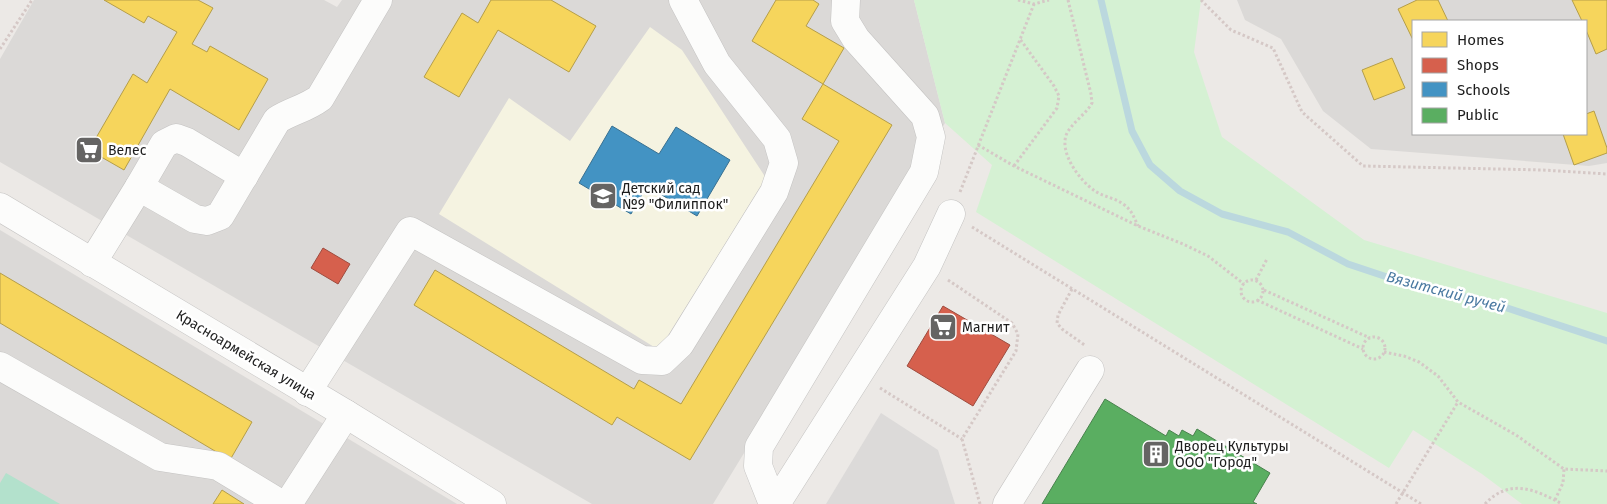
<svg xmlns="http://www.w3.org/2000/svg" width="1607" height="504" viewBox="0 0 1607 504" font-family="'Fira Sans',sans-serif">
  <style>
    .residential { fill: #dbd9d7; fill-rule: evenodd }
    .education { fill: #f5f3e1 }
    .park { fill: #d5f1d3 }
    .pitch { fill: #b3e1cc }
    .parking { fill: #dcdad9 }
    .homes { fill: #f6d55c; stroke: #b59e49 }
    .shops { fill: #d6604d; stroke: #9e4c3f }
    .schools { fill: #4393c3; stroke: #387091 }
    .public { fill: #5aae61; stroke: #48824d }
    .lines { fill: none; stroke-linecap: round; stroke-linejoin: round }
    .stream { stroke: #bbd8de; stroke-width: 7 }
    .minor-casing { stroke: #c4c3c2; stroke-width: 29 }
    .path { stroke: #d5c8c6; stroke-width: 3; stroke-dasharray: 2.5 2.5; stroke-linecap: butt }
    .minor { stroke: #fcfcfb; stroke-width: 28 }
    .labels { text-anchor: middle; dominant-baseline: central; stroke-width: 5; stroke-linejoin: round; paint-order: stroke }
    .poi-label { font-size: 14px; fill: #1d1d1d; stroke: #fff; text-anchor: start }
    .street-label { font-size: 14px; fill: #1d1d1d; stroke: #fff }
    .water-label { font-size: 15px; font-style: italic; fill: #4b7aa1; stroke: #fff }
  </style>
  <rect width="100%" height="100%" fill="#ece9e6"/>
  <g class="residential">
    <path d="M 34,0 L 324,0 L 337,7 L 342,0 L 914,0 L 945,123 L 713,504 L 592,504 L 0,162 L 0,59 Z"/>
    <path d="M 1237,0 L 1607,0 L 1607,163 L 1589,166 L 1371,149 L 1323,111 L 1281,39 L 1245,20 ZM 1413,21 L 1586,21 L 1586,134 L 1413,134 Z"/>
    <path d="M 0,230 L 457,504 L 0,504 Z"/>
  </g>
  <path class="education" d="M 650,27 L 682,50 L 766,178 L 659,350 L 439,214 L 509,98 L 570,141 Z"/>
  <path class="park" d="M 914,0 L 1201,0 L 1194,52 L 1222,137 L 1364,240 L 1607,313 L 1607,504 L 1522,504 L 1482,474 L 1413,430 L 1389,468 L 976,212 L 992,165 L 945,123 Z"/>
  <path class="pitch" d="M 6,473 L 60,504 L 0,504 L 0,483 Z"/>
  <path class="parking" d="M 881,413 L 938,450 L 955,504 L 826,504 Z"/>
  <g class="homes">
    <path d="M 104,0 L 198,0 L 213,8 L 192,44 L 207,52 L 210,46 L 268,79 L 239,130 L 170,89 L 124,170 L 89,150 L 133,74 L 147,83 L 177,32 L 148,16 L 144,23 Z"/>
    <path d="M 491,0 L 551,0 L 596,26 L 569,72 L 498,30 L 459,97 L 424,77 L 462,13 L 478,23 Z"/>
    <path d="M 776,0 L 813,0 L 819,4 L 806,26 L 844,48 L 823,84 L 752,41 Z"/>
    <path d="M 1417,0 L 1438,0 L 1448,21 L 1413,21 L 1413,40 L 1398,9 Z"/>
    <path d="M 1572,0 L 1607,0 L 1607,49 L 1596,54 L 1586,30 L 1586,21 L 1582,21 Z"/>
    <path d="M 1392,58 L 1405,88 L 1374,100 L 1362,70 Z"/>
    <path d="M 823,84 L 892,125 L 690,460 L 617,417 L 612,425 L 414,305 L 435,270 L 634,389 L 639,380 L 681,404 L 839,141 L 802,119 Z"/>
    <path d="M 1594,111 L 1607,148 L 1607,153 L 1574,165 L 1563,134 L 1586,134 L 1586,114 Z"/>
    <path d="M 0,273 L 252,422 L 230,460 L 0,323 Z"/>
    <path d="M 222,490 L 244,504 L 213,504 Z"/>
  </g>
  <g class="shops">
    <path d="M 323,248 L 350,264 L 338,284 L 311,268 Z"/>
    <path d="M 943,306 L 1010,345 L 973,406 L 907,366 Z"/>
  </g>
  <path class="schools" d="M 612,126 L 659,154 L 676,127 L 730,160 L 697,216 L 647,186 L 631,214 L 579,183 Z"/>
  <path class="public" d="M 1105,399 L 1166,436 L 1169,430 L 1179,436 L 1182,430 L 1193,436 L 1197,429 L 1270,473 L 1253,502 L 1257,504 L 1042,504 Z"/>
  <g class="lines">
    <path class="stream" d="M 1101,0 L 1132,131 L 1150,165 L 1180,191 L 1222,214 L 1288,232 L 1348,264 L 1420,288 L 1486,301 L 1607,341"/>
    <g class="minor-casing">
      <g id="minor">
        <path d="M 139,187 L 164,144 L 176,138 L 187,142 L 244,176"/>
        <path d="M 0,207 L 346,414 L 492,504"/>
        <path d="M 92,263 L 139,187 L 195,219 L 207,221 L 220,216 L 277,120 C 293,110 305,109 320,98 L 378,0"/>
        <path d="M 0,366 L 160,457 L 218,466 L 281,504"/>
        <path d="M 307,392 L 410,231 L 642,360 L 662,361 L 680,344 L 774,192 L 784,163 L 777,139 L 717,64 L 683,0"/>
        <path d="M 288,504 L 346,414"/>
        <path d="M 773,504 L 758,466 L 759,447 L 924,172 L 931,137 L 925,116 L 856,39 L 845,21 L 846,0"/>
        <path d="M 776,504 L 927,266 L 951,214"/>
        <path d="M 1007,504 L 1090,370"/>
      </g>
    </g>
    <g class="path">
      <path d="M 1018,0 L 1034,4 L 1049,0"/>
      <path d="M 1068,0 L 1091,94 L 1092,103 C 1086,114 1073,122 1067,133 C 1058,152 1080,181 1095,191 C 1104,197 1115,198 1123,204 C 1131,209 1134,217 1138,226"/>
      <path d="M 1201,0 L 1231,30 L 1273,48 L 1302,112 L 1363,166 L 1543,170 L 1607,174"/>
      <path d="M 0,49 L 32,0"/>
      <path d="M 978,145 L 1014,166 L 1138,226 L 1183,244 L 1208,256 L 1244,284"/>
      <path d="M 1014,166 L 1057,108 L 1059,96 L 1054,86 L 1020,39"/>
      <path d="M 960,192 L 1034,4"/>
      <path d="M 972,227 L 1421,504"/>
      <circle cx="1252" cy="291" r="11"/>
      <path d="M 948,280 L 1012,323 L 1018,334 L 1016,351 L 962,439 L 980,504"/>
      <path d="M 1256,280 L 1267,259"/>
      <path d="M 1072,289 L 1058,315 L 1057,323 L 1062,329 L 1086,346"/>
      <path d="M 1264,290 L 1370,338"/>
      <path d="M 1257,300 L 1363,349"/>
      <circle cx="1374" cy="348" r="11"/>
      <path d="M 1384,352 L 1404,356 L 1419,362 L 1438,376 L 1458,402 L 1516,435 L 1564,469 L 1607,471"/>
      <path d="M 880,388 L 962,439"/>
      <path d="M 1555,500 L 1563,483 L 1564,469"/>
      <path d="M 1396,504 L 1458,402"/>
      <path d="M 1485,504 C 1509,478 1535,489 1562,504"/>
    </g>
    <use href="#minor" class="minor"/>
  </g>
  <defs>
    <g id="supermarket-square" transform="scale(1.4375)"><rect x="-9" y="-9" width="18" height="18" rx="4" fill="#656463" stroke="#fff"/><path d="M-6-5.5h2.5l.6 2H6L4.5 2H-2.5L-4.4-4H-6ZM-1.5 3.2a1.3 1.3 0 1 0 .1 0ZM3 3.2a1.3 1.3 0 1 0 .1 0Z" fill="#fff"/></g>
    <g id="school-square" transform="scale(1.4375)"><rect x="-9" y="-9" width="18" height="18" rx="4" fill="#656463" stroke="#fff"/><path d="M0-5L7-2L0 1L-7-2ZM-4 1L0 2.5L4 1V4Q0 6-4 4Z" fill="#fff"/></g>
    <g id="building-square" transform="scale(1.4375)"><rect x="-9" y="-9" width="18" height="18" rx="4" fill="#656463" stroke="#fff"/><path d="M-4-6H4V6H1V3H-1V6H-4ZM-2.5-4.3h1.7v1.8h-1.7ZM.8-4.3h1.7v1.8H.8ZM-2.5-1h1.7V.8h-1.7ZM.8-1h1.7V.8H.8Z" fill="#fff"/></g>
  </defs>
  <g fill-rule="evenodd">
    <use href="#supermarket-square" x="89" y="150"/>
    <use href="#school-square" x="603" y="196"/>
    <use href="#supermarket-square" x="943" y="327"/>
    <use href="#building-square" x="1156" y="454"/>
  </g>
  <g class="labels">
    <g class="poi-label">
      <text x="108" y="150">Велес</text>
      <text x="622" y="188">Детский сад<tspan x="622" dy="16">№9 "Филиппок"</tspan></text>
      <text x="962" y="327">Магнит</text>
      <text x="1175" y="446">Дворец Культуры<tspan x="1175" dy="16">ООО "Город"</tspan></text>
    </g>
    <g class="street-label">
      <text transform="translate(246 355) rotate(31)">Красноармейская улица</text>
    </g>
    <g class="water-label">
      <text transform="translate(1446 292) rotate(15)">Вязитский ручей</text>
    </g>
  </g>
  <rect x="1412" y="20" width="175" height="115" fill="#ffffff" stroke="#a5a5a5"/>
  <rect x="1422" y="32" width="25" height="15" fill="#f6d55c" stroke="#a5a5a5"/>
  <text x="1457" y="45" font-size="15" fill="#1d1d1d">Homes</text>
  <rect x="1422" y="58" width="25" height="15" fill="#d6604d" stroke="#a5a5a5"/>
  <text x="1457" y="70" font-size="15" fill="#1d1d1d">Shops</text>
  <rect x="1422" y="82" width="25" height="15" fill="#4393c3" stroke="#a5a5a5"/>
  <text x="1457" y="95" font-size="15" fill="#1d1d1d">Schools</text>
  <rect x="1422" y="108" width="25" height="15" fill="#5aae61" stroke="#a5a5a5"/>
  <text x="1457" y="120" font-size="15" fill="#1d1d1d">Public</text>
</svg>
